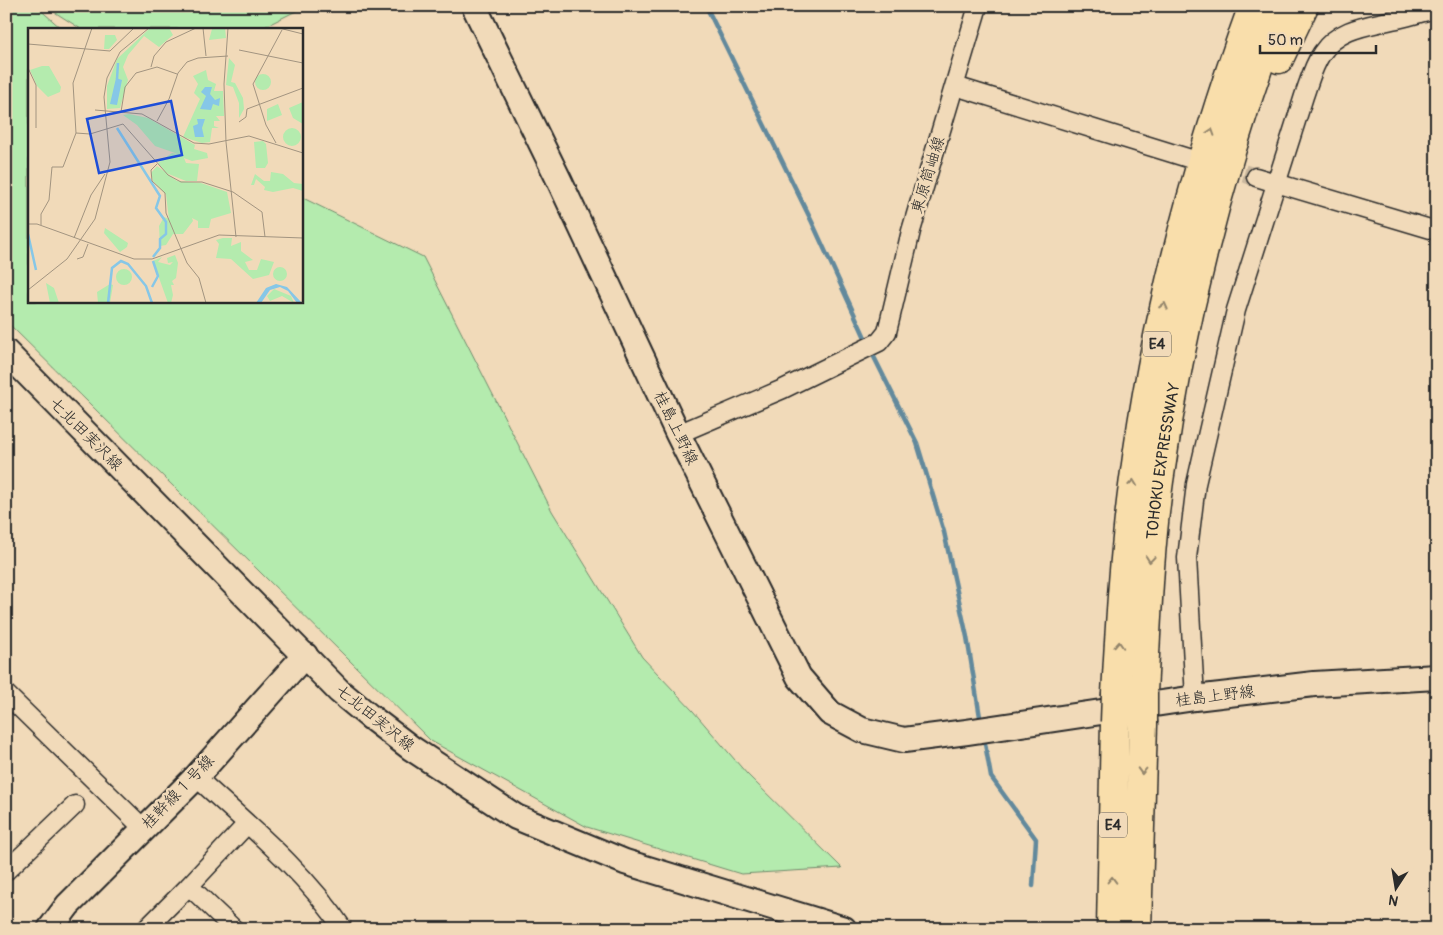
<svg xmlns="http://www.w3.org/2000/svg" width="1443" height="935" viewBox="0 0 1443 935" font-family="Pangolin,'Klee One',sans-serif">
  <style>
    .green { fill: #b4ebae; stroke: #708b6c }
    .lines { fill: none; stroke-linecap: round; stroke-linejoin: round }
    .stream { stroke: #62899c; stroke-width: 4.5 }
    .street-tunnel { stroke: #c9b79d; stroke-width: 18; stroke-dasharray: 18 9; stroke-linecap: butt }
    .street-casing { stroke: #2b2b2b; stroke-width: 21 }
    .secondary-casing { stroke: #2b2b2b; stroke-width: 28 }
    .highway-casing { stroke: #2b2b2b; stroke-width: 31 }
    .street { stroke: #f1dab9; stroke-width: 18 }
    .secondary { stroke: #f1dab9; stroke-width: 24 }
    .highway { stroke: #f9deab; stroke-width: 28 }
    .highway-bridge-casing { stroke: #2b2b2b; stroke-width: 31; stroke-linecap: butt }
    .highway-bridge { stroke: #f9deab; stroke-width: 28 }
    .oneway { stroke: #92846b }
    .labels { text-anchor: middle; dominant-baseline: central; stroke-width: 5; stroke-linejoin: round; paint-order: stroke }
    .shield { fill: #f1dab9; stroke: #666056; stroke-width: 1 }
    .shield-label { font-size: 15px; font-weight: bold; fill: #2b2b2b }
    .street-label { font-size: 16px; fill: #2b2b2b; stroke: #f1dab9 }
    .inset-river { fill: none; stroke: #86c7e7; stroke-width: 2.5 }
    .inset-road { fill: none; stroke: #a29480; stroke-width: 1 }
    .view { fill: #1d4ed8; fill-opacity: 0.15; stroke: #1d4ed8; stroke-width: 2.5 }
    .inset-edge { fill: none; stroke: #2b2b2b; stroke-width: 2.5 }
  </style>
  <rect width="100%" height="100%" fill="#f1dab9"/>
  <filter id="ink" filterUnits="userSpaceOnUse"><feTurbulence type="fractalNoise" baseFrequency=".02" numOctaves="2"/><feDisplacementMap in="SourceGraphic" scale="10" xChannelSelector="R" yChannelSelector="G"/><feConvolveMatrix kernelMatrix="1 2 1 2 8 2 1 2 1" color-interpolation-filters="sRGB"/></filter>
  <g filter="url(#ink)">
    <g class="green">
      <path d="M 6,6 L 36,6 L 62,29 L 29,29 L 29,301 L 301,301 L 301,197 L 423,257 L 552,511 L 642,657 L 693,711 L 747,774 L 842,868 L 741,874 L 587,827 L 431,741 L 6,321 Z"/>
      <path d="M 45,6 L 306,6 L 260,29 L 81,29 Z"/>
    </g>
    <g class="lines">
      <g class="stream">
        <path d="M 706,6 L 812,222 L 868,344"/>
        <path d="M 871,351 L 917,443 L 944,532 L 967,637 L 981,723"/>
        <path d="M 984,738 L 991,777 L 1036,839 L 1033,886"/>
      </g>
      <path class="street-tunnel" d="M 1218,166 L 1256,177"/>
      <g class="street-casing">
        <g id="street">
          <path d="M 955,86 L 1191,159"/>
          <path d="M 1256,177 L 1437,231"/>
          <path d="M 678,434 L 783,389 L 879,342 L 887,332 L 911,231 L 978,6"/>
          <path d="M 6,694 L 143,828"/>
          <path d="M 1195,698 L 1187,558 L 1196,484 L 1236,310 L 1304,96 C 1309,82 1313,66 1322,53 C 1338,29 1366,26 1392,20 C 1407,17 1422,12 1437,9"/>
          <path d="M 196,777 C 247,824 304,870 343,929"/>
          <path d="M 6,871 L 75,805"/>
          <path d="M 189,886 L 234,929"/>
          <path d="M 146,929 L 189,886 L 247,824"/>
        </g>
      </g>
      <g class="secondary-casing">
        <g id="secondary">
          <path d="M 474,6 L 559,180 L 678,434 L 799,677 L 830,713 L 862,730 L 904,740 L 967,732 L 1195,698 L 1314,684 L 1437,677"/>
          <path d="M 6,352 L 339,691 L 369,716 L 411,748 L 516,817 L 625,862 L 844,929"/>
          <path d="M 50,929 L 68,905 L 196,777 L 305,655"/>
        </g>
      </g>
      <g class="highway-casing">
        <g id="highway">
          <path d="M 1279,59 L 1304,6"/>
          <path id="s1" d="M 1143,692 C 1147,622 1149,551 1159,481 C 1181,320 1223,159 1280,6"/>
          <path d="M 1116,694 C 1120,622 1124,550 1134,479 C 1155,317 1197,159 1253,6"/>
          <path d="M 1111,929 L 1115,722"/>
          <path d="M 1137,929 L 1143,723"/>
        </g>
      </g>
      <use href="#street" class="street"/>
      <use href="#secondary" class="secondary"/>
      <use href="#highway" class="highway"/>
      <g class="highway-bridge-casing">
        <g id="highway-bridge">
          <path d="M 1115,722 L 1116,694"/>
          <path d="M 1143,723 L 1143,692"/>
        </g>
      </g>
      <use href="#highway-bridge" class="highway-bridge"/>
    </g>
    <defs><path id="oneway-chevron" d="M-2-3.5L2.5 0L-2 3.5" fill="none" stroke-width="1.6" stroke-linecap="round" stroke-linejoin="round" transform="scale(1.25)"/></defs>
    <g class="oneway">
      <use href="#oneway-chevron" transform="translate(1211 132) rotate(-72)"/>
      <use href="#oneway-chevron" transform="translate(1164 306) rotate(-76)"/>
      <use href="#oneway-chevron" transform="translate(1133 483) rotate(-83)"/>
      <use href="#oneway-chevron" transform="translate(1150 559) rotate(96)"/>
      <use href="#oneway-chevron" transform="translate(1119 645) rotate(-87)"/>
      <use href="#oneway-chevron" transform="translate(1142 771) rotate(92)"/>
      <use href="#oneway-chevron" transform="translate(1112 880) rotate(-89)"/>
    </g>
  </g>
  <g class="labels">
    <g class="shield">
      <rect x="1143" y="331.5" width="28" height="25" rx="4"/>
      <rect x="1099" y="812.5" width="28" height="25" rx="4"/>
    </g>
    <g class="shield-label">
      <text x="1157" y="344">E4</text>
      <text x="1113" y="825">E4</text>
    </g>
    <g class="street-label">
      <text transform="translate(928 175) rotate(-73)">東原筒岫線</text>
      <text transform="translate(676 428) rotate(64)">桂島上野線</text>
      <text transform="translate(86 434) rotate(45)">七北田実沢線</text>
      <text stroke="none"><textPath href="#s1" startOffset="232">TOHOKU EXPRESSWAY</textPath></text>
      <text transform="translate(1215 696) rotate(-7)">桂島上野線</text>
      <text transform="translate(375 718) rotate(39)">七北田実沢線</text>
      <text transform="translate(178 792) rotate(-46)">桂幹線１号線</text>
    </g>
  </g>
  <g transform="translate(28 28)">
    <rect width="275" height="275" fill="#f1dab9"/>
    <path d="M 122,0 L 141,0 L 145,7 L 131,19 L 116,8 L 100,27 L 95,39 L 100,52 L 92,80 L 79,81 L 79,58 L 89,31 ZM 197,0 L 198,10 L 181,12 L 184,1 ZM 77,7 L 87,7 L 89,12 L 81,21 L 76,21 ZM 201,30 L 207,37 L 203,54 L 207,55 L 215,70 L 216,81 L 211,90 L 211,75 L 205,59 L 198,57 ZM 14,38 L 21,38 L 33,59 L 32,64 L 20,69 L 9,58 L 2,42 ZM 178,42 L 180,52 L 188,56 L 186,63 L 195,63 L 196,88 L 188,88 L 192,93 L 186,93 L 186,98 L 191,100 L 184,100 L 182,114 L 174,115 L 155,109 L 172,71 L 166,65 L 170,56 L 165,48 ZM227 54a8 8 0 1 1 16 0a8 8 0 1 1-16 0ZM 275,74 L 275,96 L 265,90 L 261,80 ZM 250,76 L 254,87 L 239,93 L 239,81 ZM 101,86 L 120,90 L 167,117 L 166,121 L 179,125 L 180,130 L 164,133 L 156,130 L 158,135 L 171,136 L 169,153 L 158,153 L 138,145 L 130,135 L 144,125 L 150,126 L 127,118 L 109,97 L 95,87 ZM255 109a9 9 0 1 1 18 0a9 9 0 1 1-18 0ZM 235,113 L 238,116 L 240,135 L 237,140 L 228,140 L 226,114 ZM 129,138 L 149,153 L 173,155 L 199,164 L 203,185 L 183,191 L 181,200 L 170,200 L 170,193 L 164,190 L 165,193 L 155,206 L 145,206 L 138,217 L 132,218 L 131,198 L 136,189 L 141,191 L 138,167 L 125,153 L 123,145 ZM 243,144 L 255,146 L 266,155 L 275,156 L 275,163 L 265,160 L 245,164 L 236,162 L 237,159 L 228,151 L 226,157 L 223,157 L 227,146 L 236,153 L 242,153 ZM 77,200 L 100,215 L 99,219 L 92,224 L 76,205 ZM 195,210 L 204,210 L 203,218 L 213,214 L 213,223 L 225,232 L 217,234 L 221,242 L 229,242 L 233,231 L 246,234 L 241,247 L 225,251 L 203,231 L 188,230 L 191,216 L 188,212 ZM 147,227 L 150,235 L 148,250 L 144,253 L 146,257 L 143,257 L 145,267 L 143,275 L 140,275 L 125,233 L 134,229 L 130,234 L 142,237 L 145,234 L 140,235 L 139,230 ZM245 246a7 7 0 1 1 14 0a7 7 0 1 1-14 0ZM88 249a8 8 0 1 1 16 0a8 8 0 1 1-16 0ZM 18,255 L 26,260 L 31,275 L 22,275 ZM 82,256 L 85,257 L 82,275 L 70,275 L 69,264 ZM 246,261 L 263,268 L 266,275 L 254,268 L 242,273 L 239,268 Z" fill="#b4ebae"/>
    <path d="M 88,50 L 94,52 L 89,77 L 82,76 ZM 177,59 L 184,59 L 182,66 L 187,72 L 192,70 L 191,78 L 185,76 L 183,82 L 172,81 L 178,68 L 173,64 ZM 169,91 L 177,91 L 174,100 L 176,109 L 167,109 L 165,98 L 170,96 ZM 248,256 L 259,259 L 274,275 L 269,275 L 260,263 L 252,259 L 242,262 L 233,275 L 228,275 L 238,260 Z" fill="#86c7e7"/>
    <path class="inset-river" d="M 89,51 L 90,35M 89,100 L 132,168 L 128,180 L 138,194 L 138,206 L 132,211 L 132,220 L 125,229M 0,206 L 8,242M 124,259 L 130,248 L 125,233M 80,275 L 84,240 L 93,233 L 100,236 L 118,258 L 124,275"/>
    <path class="inset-road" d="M 175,0 L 178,28M 200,0 L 196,56 L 198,114 L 208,209M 251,0 L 275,6M 0,16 L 82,23 L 106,0M 211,22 L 275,35M 123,39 L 126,28 L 138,14 L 168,0M 0,40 L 8,57 L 8,100M 275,44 L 275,60M 67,82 L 114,86 L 166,115 L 181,116 L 221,108 L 275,125M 93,84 L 97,59 L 108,45 L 129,39 L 149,46M 129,93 L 141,71 L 150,45 L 159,34 L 170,30 L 200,28M 211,94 L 218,89 L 219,81 L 275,60M 48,105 L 45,55 L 64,0M 248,115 L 238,97 L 225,56 L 254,2M 129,136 L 123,142 L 124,153 L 137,165 L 138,185 L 159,235 L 171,250 L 178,275M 63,167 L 77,146M 0,196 L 9,196 L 106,231 L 124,231 L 191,207 L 275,210M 13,197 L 13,186 L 21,172 L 24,139 L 35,139 L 48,105 L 62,106 L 95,96 L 140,147 L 153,154 L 174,154 L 205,164 L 234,184 L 237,209M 46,210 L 63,167M 49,231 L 55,229 L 60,216M 0,262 L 39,231 L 67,191 L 82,134 L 76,69 L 79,50 L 92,24 L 121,0"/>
    <path class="view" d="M 143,73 L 154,127 L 71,145 L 59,91 Z"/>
    <rect width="275" height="275" class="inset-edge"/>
  </g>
  <rect width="1443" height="935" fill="none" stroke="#f1dab9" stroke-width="25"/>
  <rect x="12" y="12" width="1418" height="910" fill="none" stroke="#2b2b2b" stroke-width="2" filter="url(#ink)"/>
  <g transform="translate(1396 888) rotate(192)" stroke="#f1dab9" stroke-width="4" paint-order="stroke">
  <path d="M0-4L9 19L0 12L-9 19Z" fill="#2b2b2b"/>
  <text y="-8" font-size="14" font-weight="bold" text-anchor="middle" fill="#2b2b2b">N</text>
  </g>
  <path d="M1260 45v8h116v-8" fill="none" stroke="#2b2b2b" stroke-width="2.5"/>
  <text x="1268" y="45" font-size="15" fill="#2b2b2b" stroke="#f1dab9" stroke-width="4" paint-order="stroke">50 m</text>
</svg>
